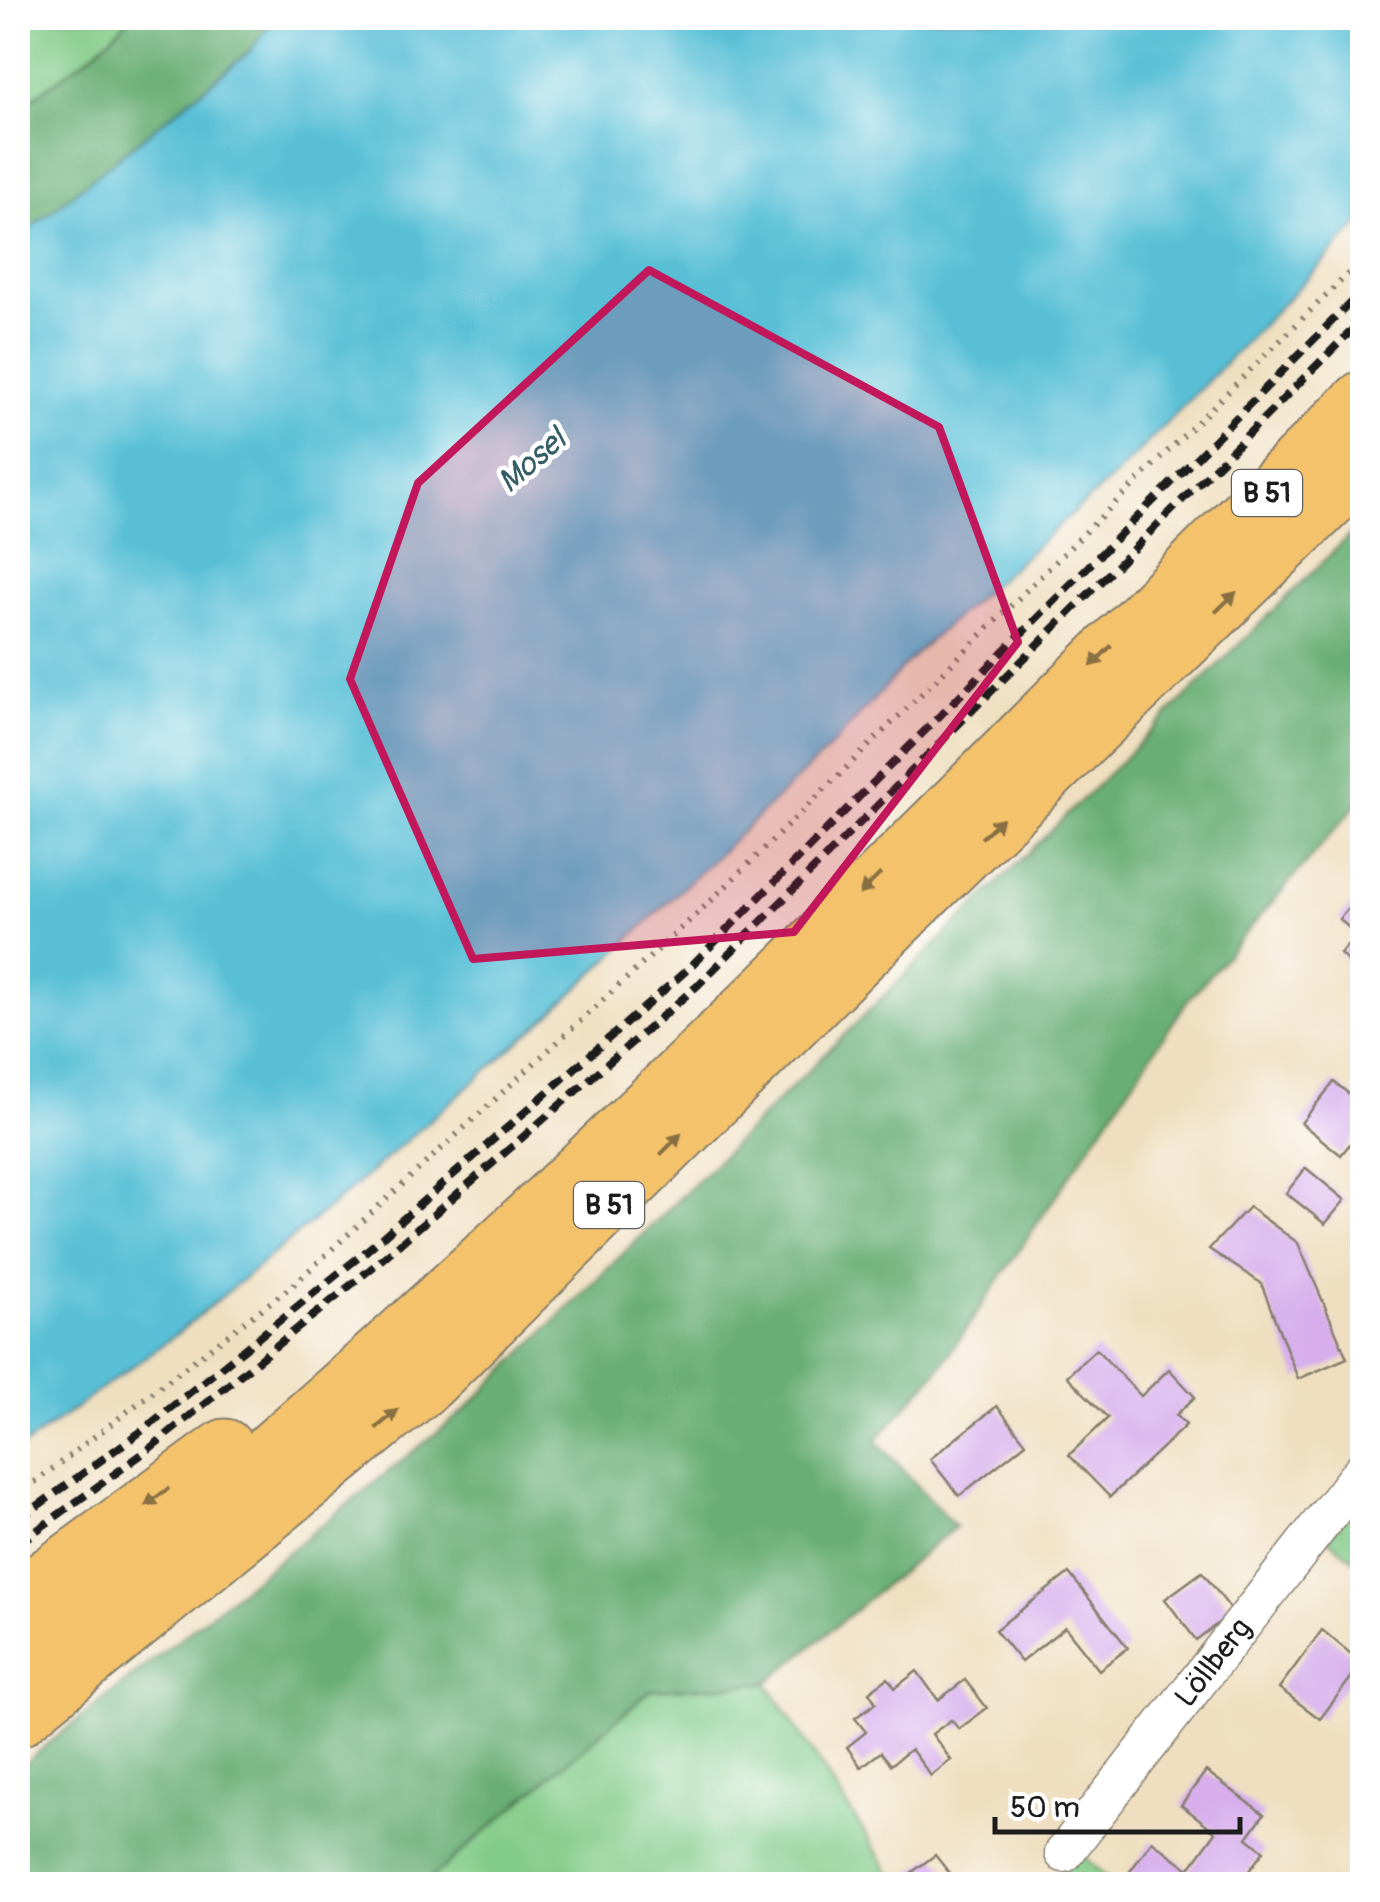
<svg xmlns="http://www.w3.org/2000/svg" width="1380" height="1902" viewBox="0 0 1380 1902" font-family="Pangolin,sans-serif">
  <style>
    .green { fill: #82cb88; stroke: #4f7452; stroke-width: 2.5 }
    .forest { fill: #69af74; stroke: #426648; stroke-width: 2.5 }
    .water { fill: #59bfd6; stroke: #3a6e79; stroke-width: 2.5 }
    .building { fill: #d7aeeb }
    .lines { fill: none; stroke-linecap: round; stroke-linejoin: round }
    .minor-casing { stroke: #867e6e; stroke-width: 41 }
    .primary-casing { stroke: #867e6e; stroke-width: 59 }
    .path { stroke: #867e6e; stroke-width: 6; stroke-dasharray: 2.5 8; stroke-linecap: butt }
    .minor { stroke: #fff; stroke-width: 38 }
    .primary { stroke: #f4c26a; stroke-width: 55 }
    .rail { stroke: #1c1c1c; stroke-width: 8; stroke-dasharray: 15 8; stroke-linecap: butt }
    .oneway { fill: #886f43 }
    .marked { fill: #c2185b; fill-opacity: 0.2; stroke: #c2185b; stroke-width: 8; stroke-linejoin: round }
    .labels { text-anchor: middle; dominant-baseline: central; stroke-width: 9; stroke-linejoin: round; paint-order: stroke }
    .shield { fill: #fff; stroke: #606060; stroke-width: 2.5 }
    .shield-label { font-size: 28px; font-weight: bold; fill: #1c1c1c }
    .street-label { font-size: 30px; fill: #1c1c1c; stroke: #fff }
    .water-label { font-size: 32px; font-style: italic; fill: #345d66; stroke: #fff }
  </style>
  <rect width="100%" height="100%" fill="#fff"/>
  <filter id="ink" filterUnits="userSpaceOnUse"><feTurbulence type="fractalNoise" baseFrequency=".01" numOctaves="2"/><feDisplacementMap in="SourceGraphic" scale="20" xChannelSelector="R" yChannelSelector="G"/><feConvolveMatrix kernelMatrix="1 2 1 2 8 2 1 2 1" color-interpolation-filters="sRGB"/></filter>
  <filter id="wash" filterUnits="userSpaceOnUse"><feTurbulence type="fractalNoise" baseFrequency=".0048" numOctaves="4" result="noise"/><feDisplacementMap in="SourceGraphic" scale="40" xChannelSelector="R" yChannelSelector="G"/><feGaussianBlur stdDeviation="2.25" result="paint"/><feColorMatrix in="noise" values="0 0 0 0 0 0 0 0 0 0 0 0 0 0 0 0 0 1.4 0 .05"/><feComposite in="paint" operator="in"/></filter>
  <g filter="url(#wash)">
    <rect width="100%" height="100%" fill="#efdfc0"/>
    <g class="green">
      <path d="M 18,18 L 130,18 L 96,51 L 18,109 Z"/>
      <path d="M 1362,1496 L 1362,1566 L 1328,1539 Z"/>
      <path d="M 767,1683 L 898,1884 L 424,1884 L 651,1690 Z"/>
      <path d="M 1081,1854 L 1113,1884 L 1051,1884 Z"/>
    </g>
    <g class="forest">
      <path d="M 130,18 L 276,18 L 248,53 L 18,238 L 18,109 L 96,51 Z"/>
      <path d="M 1362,523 L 1362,798 L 1188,1000 L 937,1372 L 876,1440 L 955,1527 L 767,1683 L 651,1690 L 424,1884 L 18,1884 L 18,1768 L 464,1411 Z"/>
    </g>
    <path class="water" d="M 276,18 L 1362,18 L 1362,222 L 1116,475 L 917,652 L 832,746 L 552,1013 L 350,1190 L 178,1333 L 18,1450 L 18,238 L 248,53 Z"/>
    <g id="blocks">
      <g class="building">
        <path d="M 1362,893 L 1362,974 L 1340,954 L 1357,935 L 1339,919 Z"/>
        <path d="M 1334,1082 L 1362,1104 L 1362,1129 L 1341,1155 L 1301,1123 Z"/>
        <path d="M 1306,1168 L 1345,1200 L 1325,1224 L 1286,1193 Z"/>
        <path d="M 1249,1207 L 1298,1243 L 1347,1358 L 1298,1379 L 1261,1283 L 1209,1249 Z"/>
        <path d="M 1096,1349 L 1141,1396 L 1169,1369 L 1195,1397 L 1176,1415 L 1186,1425 L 1110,1497 L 1069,1455 L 1108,1418 L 1067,1376 Z"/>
        <path d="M 997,1406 L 1026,1443 L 959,1496 L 930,1459 Z"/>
        <path d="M 1202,1572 L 1233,1612 L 1196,1640 L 1165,1599 Z"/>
        <path d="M 1069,1573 L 1128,1648 L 1099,1670 L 1065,1627 L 1021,1662 L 995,1630 Z"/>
        <path d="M 1322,1630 L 1362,1663 L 1320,1719 L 1279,1688 Z"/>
        <path d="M 917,1671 L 938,1700 L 965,1680 L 987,1708 L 959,1729 L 951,1720 L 932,1734 L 951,1760 L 931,1776 L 911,1749 L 891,1765 L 881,1752 L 861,1767 L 847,1747 L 866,1732 L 855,1718 L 876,1703 L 869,1692 L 888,1678 L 895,1688 Z"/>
        <path d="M 1206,1771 L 1264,1814 L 1247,1838 L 1264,1851 L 1239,1884 L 1143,1884 L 1128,1874 L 1152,1841 L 1189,1869 L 1216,1832 L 1181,1805 Z"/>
        <path d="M 935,1855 L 958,1884 L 913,1884 L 907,1876 Z"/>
      </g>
    </g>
  </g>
  <g filter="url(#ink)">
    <use href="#blocks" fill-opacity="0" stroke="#867e6e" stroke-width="2.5"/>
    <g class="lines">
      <g class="minor-casing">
        <g id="minor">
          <path id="s1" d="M 1064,1853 L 1362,1471"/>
        </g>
      </g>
      <g class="primary-casing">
        <g id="primary">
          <path d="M 18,1598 L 225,1447"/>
          <path d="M 18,1659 C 501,1280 925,829 1362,399"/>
          <path d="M 18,1719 L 429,1383 L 897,920 L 1362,469"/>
        </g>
      </g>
      <path class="path" d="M 18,1495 L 293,1285 L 713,899 L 1362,260"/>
      <use href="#minor" class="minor"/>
      <use href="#primary" class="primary"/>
      <g class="rail">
        <path d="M 18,1520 L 139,1433 L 364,1253 L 688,969 L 1362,291"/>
        <path d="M 18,1544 L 149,1449 L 373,1267 L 697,986 L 1362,320"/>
      </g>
    </g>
    <defs><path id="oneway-solid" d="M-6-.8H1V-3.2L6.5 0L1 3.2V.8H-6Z" transform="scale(2.5)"/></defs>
    <g class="oneway">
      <use href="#oneway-solid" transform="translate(1226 602) rotate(-44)"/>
      <use href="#oneway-solid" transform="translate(1101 656) rotate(135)"/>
      <use href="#oneway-solid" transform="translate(992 828) rotate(-44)"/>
      <use href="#oneway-solid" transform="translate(870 884) rotate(135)"/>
      <use href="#oneway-solid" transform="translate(671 1144) rotate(-45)"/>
      <use href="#oneway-solid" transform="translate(387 1419) rotate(-40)"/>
      <use href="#oneway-solid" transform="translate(157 1497) rotate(144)"/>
    </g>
  </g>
  <path class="marked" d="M 649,270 L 939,427 L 1018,642 L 794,932 L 473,959 L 350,679 L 418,483 Z"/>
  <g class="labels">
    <g class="shield">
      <rect x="1232" y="470" width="70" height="46" rx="8"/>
      <rect x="574" y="1182" width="70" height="46" rx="8"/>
    </g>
    <g class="shield-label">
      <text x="1267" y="493">B 51</text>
      <text x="609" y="1205">B 51</text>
    </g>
    <g class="street-label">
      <text stroke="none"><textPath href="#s1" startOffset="242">Löllberg</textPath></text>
    </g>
    <g class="water-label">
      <text transform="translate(532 461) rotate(-41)">Mosel</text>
    </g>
  </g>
  <rect width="1380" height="1902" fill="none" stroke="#fff" stroke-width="60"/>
  <path d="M995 1817v15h245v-15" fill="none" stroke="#1c1c1c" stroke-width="5"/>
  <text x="1010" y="1817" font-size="30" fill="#1c1c1c" stroke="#ffffff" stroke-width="8" paint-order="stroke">50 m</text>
</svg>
